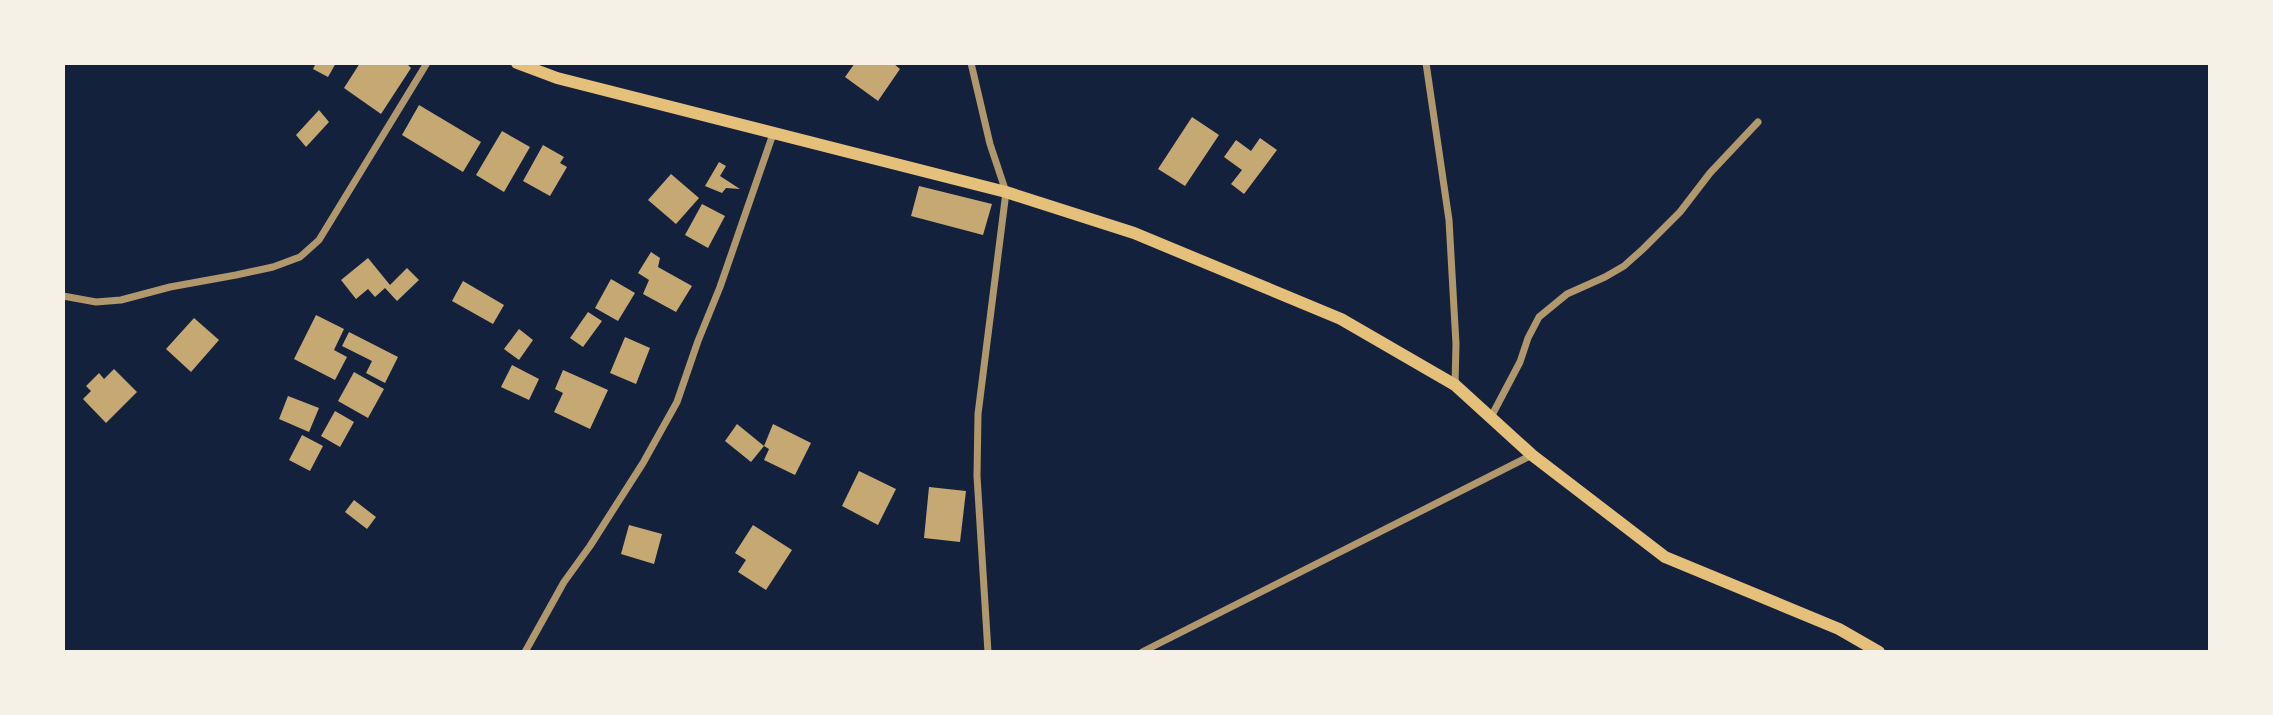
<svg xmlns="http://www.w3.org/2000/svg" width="2273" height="715" viewBox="0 0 2273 715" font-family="'Golos Text',sans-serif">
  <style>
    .building { fill: #c6a872 }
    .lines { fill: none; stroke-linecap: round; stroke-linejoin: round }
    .minor { stroke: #b1986c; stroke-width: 7 }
    .secondary { stroke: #e5c07b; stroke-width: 12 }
  </style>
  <rect width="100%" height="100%" fill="#14213d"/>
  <g class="building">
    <path d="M 316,63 L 336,63 L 328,77 L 313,69 Z"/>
    <path d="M 360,63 L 406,63 L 411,68 L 381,114 L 344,88 Z"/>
    <path d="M 855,63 L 893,63 L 900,69 L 878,101 L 845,77 Z"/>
    <path d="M 419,105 L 481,142 L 463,172 L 402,135 Z"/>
    <path d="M 319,110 L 329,122 L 306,147 L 296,135 Z"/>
    <path d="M 1192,117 L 1219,135 L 1185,186 L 1158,169 Z"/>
    <path d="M 502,131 L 530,147 L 504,192 L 476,175 Z"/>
    <path d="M 1260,138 L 1277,150 L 1244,194 L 1231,184 L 1242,170 L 1224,157 L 1236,140 L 1251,151 Z"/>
    <path d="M 543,145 L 564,157 L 560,163 L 567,167 L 550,196 L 523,181 Z"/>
    <path d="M 719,162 L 726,166 L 720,176 L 740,189 L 726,188 L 722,193 L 705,186 Z"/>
    <path d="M 671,174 L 699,198 L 676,224 L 648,200 Z"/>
    <path d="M 919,186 L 992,204 L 983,235 L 911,216 Z"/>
    <path d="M 702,204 L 725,216 L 708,248 L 685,235 Z"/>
    <path d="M 651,252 L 660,258 L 658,267 L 692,286 L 676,312 L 643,294 L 649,280 L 638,273 Z"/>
    <path d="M 368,258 L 390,285 L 407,268 L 419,280 L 397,301 L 385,288 L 375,297 L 368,289 L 356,299 L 341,280 Z"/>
    <path d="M 611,279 L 635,293 L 618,321 L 595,308 Z"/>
    <path d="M 463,281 L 504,305 L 493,324 L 452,301 Z"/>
    <path d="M 588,312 L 602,321 L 583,347 L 570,338 Z"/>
    <path d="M 316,315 L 344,329 L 334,350 L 347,357 L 335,380 L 294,359 Z"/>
    <path d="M 194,318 L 219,340 L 191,372 L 166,349 Z"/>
    <path d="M 519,329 L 533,340 L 519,360 L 504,349 Z"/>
    <path d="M 349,332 L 398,357 L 385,383 L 366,373 L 372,361 L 342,346 Z"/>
    <path d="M 625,337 L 650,348 L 636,384 L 610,373 Z"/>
    <path d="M 512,365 L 539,379 L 529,400 L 501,387 Z"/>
    <path d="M 114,369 L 137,392 L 106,423 L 83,399 L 91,391 L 86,386 L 99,373 L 104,379 Z"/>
    <path d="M 563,370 L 608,390 L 590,429 L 554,412 L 563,393 L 555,389 Z"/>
    <path d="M 354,372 L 384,389 L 368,418 L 338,401 Z"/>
    <path d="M 288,396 L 319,408 L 309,432 L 279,419 Z"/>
    <path d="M 335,411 L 354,422 L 340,447 L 321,436 Z"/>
    <path d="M 737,424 L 764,446 L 751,462 L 725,441 Z"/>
    <path d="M 773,424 L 811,443 L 795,475 L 764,460 L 769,449 L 764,446 Z"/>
    <path d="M 302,435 L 323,446 L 310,471 L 289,460 Z"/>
    <path d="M 859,471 L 896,489 L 878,525 L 842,506 Z"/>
    <path d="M 929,487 L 966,491 L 960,542 L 924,538 Z"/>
    <path d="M 354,500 L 376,517 L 367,529 L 345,512 Z"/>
    <path d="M 629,525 L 662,534 L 654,564 L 621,554 Z"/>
    <path d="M 753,525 L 792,550 L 766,590 L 738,572 L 746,560 L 735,553 Z"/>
  </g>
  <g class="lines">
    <g class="minor">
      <path d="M 971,63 L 990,144 L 1006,192 L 978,414 L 977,476 L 988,652"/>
      <path d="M 1426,63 L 1449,220 L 1456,344 L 1455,385"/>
      <path d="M 63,296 L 96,302 L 121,300 L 170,287 L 236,275 L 273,267 L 300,257 L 319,240 L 427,63"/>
      <path d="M 1491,417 L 1520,362 L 1528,338 L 1539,317 L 1567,294 L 1605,277 L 1624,266 L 1643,249 L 1680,212 L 1710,173 L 1758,122"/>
      <path d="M 525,652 L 564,582 L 590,546 L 643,463 L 677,402 L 698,341 L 720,287 L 773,134"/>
      <path d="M 1142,652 L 1532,455"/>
    </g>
    <path class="secondary" d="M 517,63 L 557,78 L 1006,192 L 1134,233 L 1341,319 L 1455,385 L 1532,455 L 1665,557 L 1839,629 L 1879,652"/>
  </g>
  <rect width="2273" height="715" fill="none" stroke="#f6f1e7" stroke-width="130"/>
</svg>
